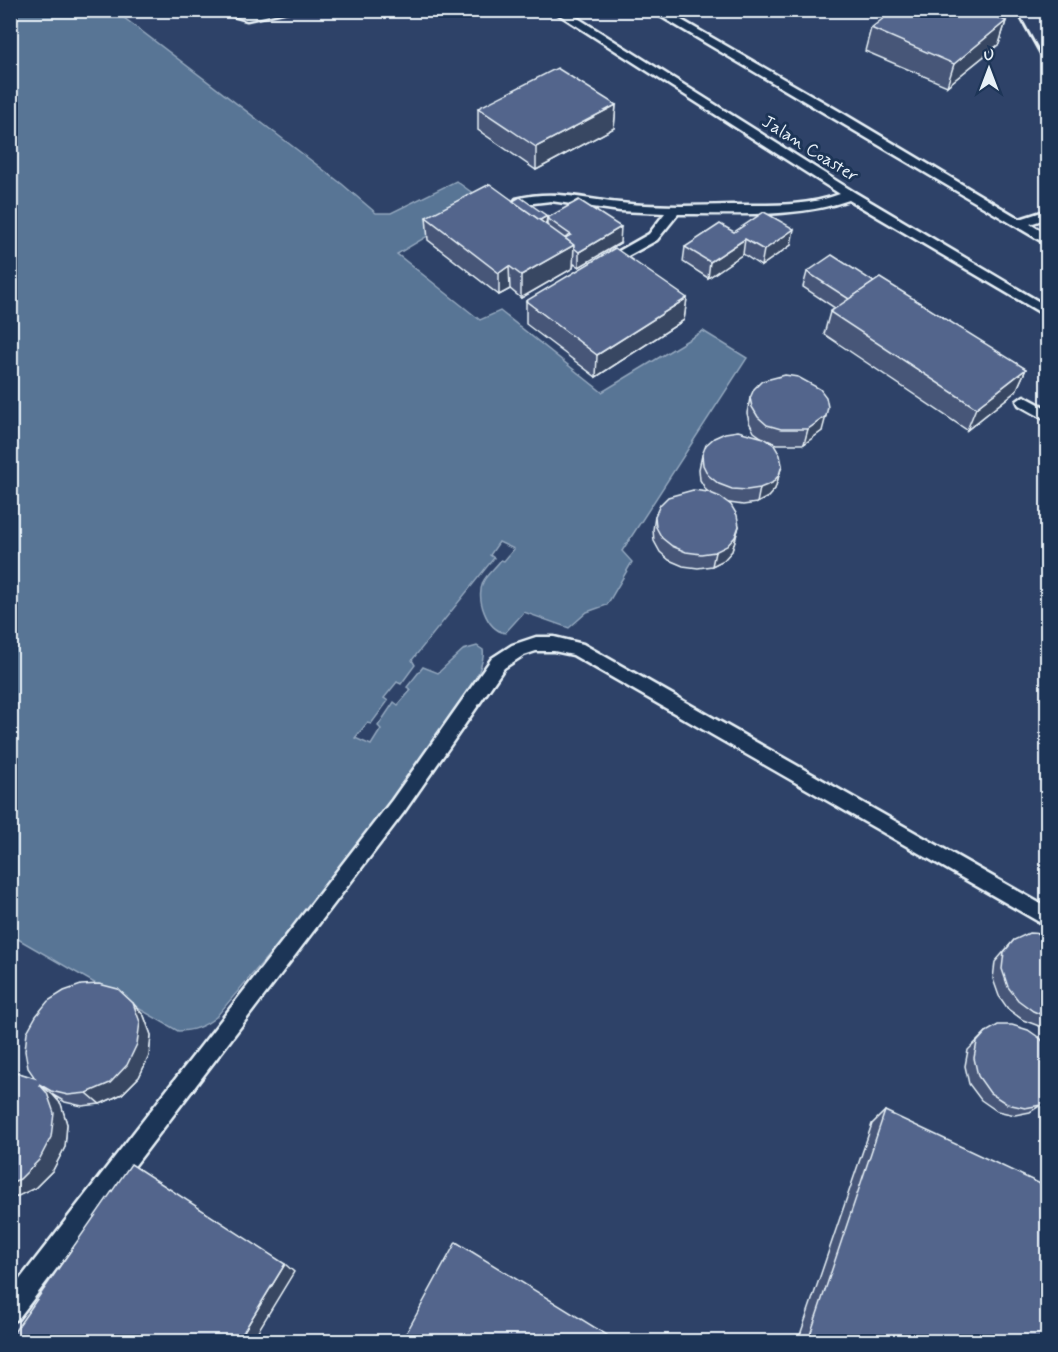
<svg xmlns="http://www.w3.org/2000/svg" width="1058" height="1352" viewBox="0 0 1058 1352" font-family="Mynerve,sans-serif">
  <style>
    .built { fill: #2d4367 }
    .water { fill: #587495; stroke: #92a6bd; stroke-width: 1.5 }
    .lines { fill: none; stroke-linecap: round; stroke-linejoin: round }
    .service-casing { stroke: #e8f1f8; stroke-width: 5 }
    .service { fill: #1d3557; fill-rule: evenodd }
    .rail { stroke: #e8f1f8; stroke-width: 3 }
    .wall { fill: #475778; stroke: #e8f1f8; stroke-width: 1.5 }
    .shaded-wall { fill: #394762; stroke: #e8f1f8; stroke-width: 1.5 }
    .building { fill: #52658c; stroke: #e8f1f8; stroke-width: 1.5 }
    .labels { text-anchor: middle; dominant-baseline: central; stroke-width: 6; stroke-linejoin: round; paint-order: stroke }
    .far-street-label { font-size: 18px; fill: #e8f1f8; stroke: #1d3557 }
  </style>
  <rect width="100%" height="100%" fill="#1d3557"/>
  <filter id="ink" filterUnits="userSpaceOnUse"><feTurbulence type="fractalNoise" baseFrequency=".0167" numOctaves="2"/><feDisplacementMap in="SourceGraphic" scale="12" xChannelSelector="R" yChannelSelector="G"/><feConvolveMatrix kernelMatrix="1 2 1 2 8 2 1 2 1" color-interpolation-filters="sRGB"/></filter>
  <g filter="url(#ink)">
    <path class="built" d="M 115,11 L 1047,11 L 1047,1341 L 11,1341 L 10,935 L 178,1030 L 463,650 L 438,673 L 407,687 L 412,690 L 398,705 L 394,703 L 378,726 L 382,729 L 371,746 L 355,738 L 367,723 L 371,724 L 388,701 L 383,698 L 397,682 L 401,684 L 415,665 L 412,661 L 494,558 L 490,555 L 500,542 L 514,549 L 504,561 L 505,633 L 524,612 L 570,628 L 587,612 L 607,605 L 622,551 L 677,464 L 703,331 L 602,392 L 500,311 L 480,320 L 396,254 L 484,202 L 456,181 L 391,213 L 376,213 L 342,184 Z"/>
    <path class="water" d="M 11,11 L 115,11 L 342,184 L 376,213 L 391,213 L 456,181 L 485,202 L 397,254 L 480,320 L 500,311 L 602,392 L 703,331 L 747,358 L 622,551 L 632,562 L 607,605 L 587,612 L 569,628 L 524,612 L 505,633 C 486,629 476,599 483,582 C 486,575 496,567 501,560 L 504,561 L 514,549 L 499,542 L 490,555 L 494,558 L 412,660 L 415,665 L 401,684 L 397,682 L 384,698 L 388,701 L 371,724 L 367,723 L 355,738 L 371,745 L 381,729 L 378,726 L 394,702 L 398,705 L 411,690 L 407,687 L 423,667 L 438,673 L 463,650 L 477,646 L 483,650 C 493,698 258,967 216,1017 C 204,1027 193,1031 178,1031 L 11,935 Z"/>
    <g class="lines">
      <g class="service-casing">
        <g id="service">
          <path d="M 214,10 L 234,10 L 247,14 L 266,10 L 292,10 L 247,20 Z"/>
          <path d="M 552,10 L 565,10 L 854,192 L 1048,307 L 1048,317 L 849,200 C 796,219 734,213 678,214 L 657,240 L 624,258 L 618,254 L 619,251 L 649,234 L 665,213 L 620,211 L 551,201 L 516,205 L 514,202 L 516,199 C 554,189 582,199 620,203 C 657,207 694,206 731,205 C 767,205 806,207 840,194 Z"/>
          <path d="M 650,10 L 664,10 L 844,114 L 1020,219 L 1048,210 L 1048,218 L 1030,224 L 1048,235 L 1048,245 Z"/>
          <path d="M 810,10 L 837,10 C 831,15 816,15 810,10 Z"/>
          <path d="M 1024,396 L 1048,409 L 1048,421 L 1019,405 L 1017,401 Z"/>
          <path d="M 536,637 L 554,637 L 583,644 L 1048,908 L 1048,927 L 573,655 L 554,651 L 536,651 L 524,655 L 504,668 L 404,812 L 18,1319 L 10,1322 L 10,1292 L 392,800 L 492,658 L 512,645 Z"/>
        </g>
      </g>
      <use href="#service" class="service"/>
      <path class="rail" d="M 1016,10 L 1048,68"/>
    </g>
    <g class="wall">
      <path d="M 1006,21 L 999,44 L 947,86 L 865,51 L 871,28 Z"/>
      <path d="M 616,105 L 614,128 L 536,170 L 478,130 L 478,108 Z"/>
      <path d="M 513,201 L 547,216 L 546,225 L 547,225 L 547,218 L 620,243 L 579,267 L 574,264 L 573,268 L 521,298 L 510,289 L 499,295 L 428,240 L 426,217 Z"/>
      <path d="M 734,232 L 791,245 L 761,266 L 743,254 L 708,278 L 683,262 L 685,247 Z"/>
      <path d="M 807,272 L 874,282 L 1026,369 L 1016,391 L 967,430 L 824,334 L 830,312 L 835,308 L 803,287 Z"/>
      <path d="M 687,298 L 684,320 L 596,377 L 526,324 L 526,301 Z"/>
      <path d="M 750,398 L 822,431 L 804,444 L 777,444 L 769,441 L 782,465 L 775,489 L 768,497 L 757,503 L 743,505 L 729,503 L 739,526 L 732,551 L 724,560 L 712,566 L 698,568 L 683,566 L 669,560 L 660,552 L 654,541 L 653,530 L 655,516 L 710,493 L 706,490 L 700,480 L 699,469 L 702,455 L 761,437 L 754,432 L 749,422 L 747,413 Z"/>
      <path d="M 1047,934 L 1047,1026 L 1039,1026 L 1023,1020 L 1008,1009 L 999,996 L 993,979 L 995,962 L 1014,940 Z"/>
      <path d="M 144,1016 L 151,1035 L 149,1056 L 139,1077 L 122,1094 L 100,1104 L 82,1106 L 65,1102 L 53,1095 L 61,1104 L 67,1124 L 65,1147 L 53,1170 L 35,1188 L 10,1199 L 10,1071 L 35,1078 Z"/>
      <path d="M 986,1032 L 1041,1105 L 1030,1112 L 1015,1115 L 997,1111 L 981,1100 L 969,1084 L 965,1066 L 968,1050 Z"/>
      <path d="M 885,1111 L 1047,1341 L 798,1341 L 872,1124 Z"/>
    </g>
    <g class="shaded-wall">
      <path d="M 1006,21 L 999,44 L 947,86 L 954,64 Z"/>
      <path d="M 616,105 L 614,128 L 536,170 L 536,147 Z"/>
      <path d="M 547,216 L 546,224 L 528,235 L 528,227 Z"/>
      <path d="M 621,227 L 620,243 L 579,267 L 579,252 Z"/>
      <path d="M 794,229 L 791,245 L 761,266 L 764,250 Z"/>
      <path d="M 745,239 L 743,254 L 708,278 L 710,262 Z"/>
      <path d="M 574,245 L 573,268 L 521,298 L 521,275 Z"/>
      <path d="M 509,266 L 510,289 L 499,295 L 499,273 Z"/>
      <path d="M 687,298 L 684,320 L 596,377 L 597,355 Z"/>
      <path d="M 1026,369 L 1016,391 L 967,430 L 976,408 Z"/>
      <path d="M 826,416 L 822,431 L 804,444 L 808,429 Z"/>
      <path d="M 782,465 L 775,489 L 768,497 L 757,503 L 760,488 Z"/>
      <path d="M 739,526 L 732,551 L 724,560 L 712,566 L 715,552 Z"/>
      <path d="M 133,1003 L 144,1016 L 151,1035 L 149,1056 L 139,1077 L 122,1094 L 100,1104 L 87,1093 Z"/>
      <path d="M 39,1084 L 53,1095 L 61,1104 L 67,1124 L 65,1147 L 53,1170 L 35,1188 L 12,1199 L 10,1198 L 10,1183 Z"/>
      <path d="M 285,1264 L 294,1272 L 252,1341 L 238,1341 Z"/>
    </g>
    <g class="building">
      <path d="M 894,10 L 980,10 L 1006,21 L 954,64 L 871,28 Z"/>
      <path d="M 557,68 L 616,105 L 536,147 L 478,108 Z"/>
      <path d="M 490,184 L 574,245 L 521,275 L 509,266 L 499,273 L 426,217 Z"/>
      <path d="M 520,197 L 547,216 L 540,220 L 513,201 Z"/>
      <path d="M 579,200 L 621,227 L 579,252 L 574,248 L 574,245 L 565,238 L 571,235 L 547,218 Z"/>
      <path d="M 764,212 L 794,229 L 764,250 L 745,239 L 710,262 L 685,247 L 720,224 L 734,232 Z"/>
      <path d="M 615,248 L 687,298 L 597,355 L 526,301 Z"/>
      <path d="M 832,255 L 874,282 L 849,299 L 807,272 Z"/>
      <path d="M 880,278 L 1026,369 L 976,408 L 830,312 Z"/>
      <path d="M 785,375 L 798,377 L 820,389 L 826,397 L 828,407 L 826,416 L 808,429 L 781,429 L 767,425 L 758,417 L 752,407 L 750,398 L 754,389 L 762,381 Z"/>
      <path d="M 738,431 L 764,438 L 774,445 L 780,455 L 782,465 L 779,475 L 772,483 L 760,488 L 747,490 L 732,489 L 719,484 L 708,475 L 703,465 L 702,455 L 706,445 L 714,438 L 725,433 Z"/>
      <path d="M 693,490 L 708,492 L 720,497 L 731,505 L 737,515 L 739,526 L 735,537 L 727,546 L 715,552 L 701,554 L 686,552 L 672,546 L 662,538 L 656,527 L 655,516 L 660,505 L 668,497 Z"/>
      <path d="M 1029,933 L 1047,934 L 1047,1017 L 1033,1011 L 1018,1000 L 1008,987 L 1002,969 L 1004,952 L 1014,940 Z"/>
      <path d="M 99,984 L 118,989 L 133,1003 L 140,1022 L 137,1044 L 127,1065 L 110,1083 L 87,1093 L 68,1095 L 51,1091 L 39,1084 L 47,1093 L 54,1113 L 51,1137 L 39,1160 L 20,1179 L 10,1183 L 10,1071 L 13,1071 L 35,1078 L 28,1068 L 25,1051 L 27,1032 L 36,1016 L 48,1001 L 64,991 L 81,985 Z"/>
      <path d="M 998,1025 L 1012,1025 L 1028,1030 L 1041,1039 L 1047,1046 L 1047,1099 L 1041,1105 L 1025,1108 L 1007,1104 L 990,1093 L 978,1076 L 974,1058 L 977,1042 L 986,1032 Z"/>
      <path d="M 885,1111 L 1047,1187 L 1047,1341 L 808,1341 Z"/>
      <path d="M 131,1164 L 285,1264 L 238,1341 L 10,1341 L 10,1338 Z"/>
      <path d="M 456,1242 L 607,1335 L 604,1341 L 402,1341 Z"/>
    </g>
  </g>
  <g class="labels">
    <g class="far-street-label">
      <text transform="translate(810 149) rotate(32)">Jalan Coaster</text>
    </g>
  </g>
  <rect width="1058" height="1352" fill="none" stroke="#1d3557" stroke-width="36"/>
  <rect x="18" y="18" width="1022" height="1316" fill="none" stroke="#e8f1f8" stroke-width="2" filter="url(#ink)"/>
  <g transform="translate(989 69)" stroke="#1d3557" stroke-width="4.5" paint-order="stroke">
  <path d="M0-4.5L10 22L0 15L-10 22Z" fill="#e8f1f8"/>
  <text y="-9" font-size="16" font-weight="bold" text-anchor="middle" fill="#e8f1f8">U</text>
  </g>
</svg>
